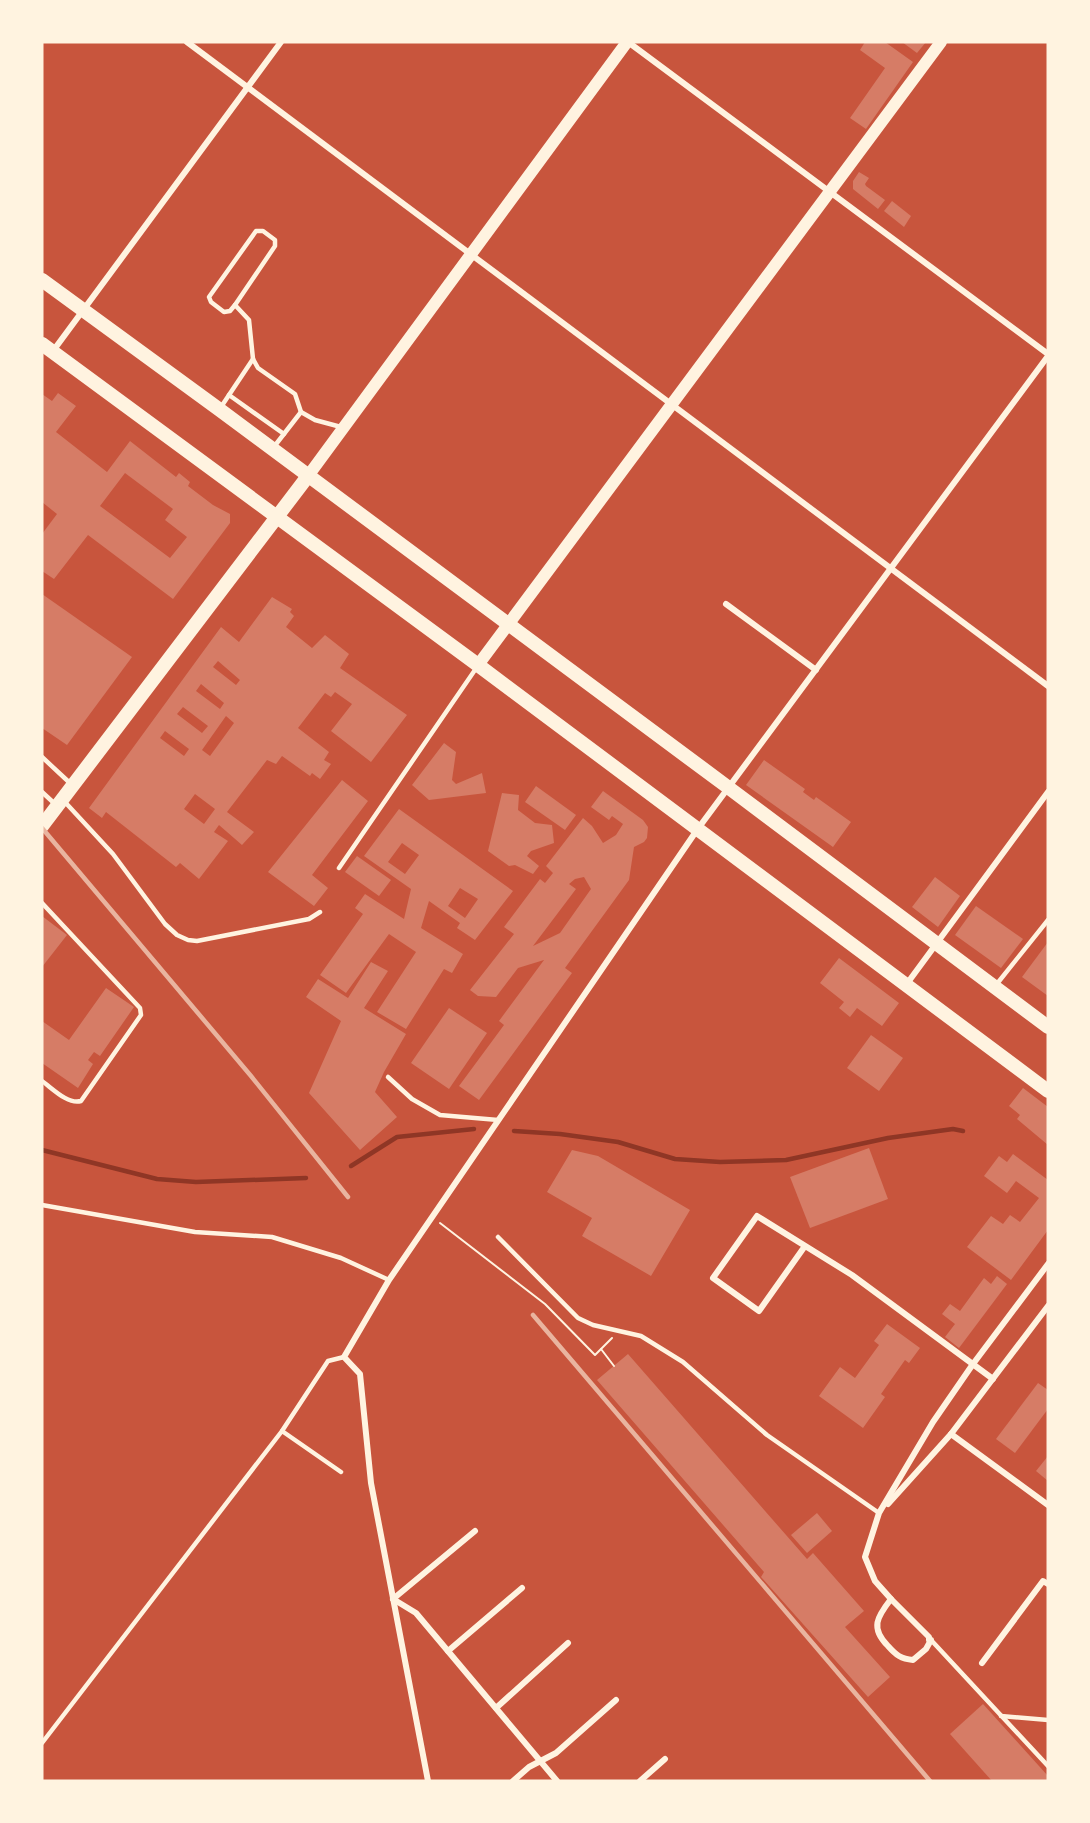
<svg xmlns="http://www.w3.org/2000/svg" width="1090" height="1823" viewBox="0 0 1090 1823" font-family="Inter,sans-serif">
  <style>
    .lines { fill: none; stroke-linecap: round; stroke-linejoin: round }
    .stream { stroke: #8f3625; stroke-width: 4.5 }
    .building { fill: #d67c66; fill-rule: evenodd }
    .path { stroke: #fff3e0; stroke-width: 2 }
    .service { stroke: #fff3e0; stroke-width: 4.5 }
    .minor { stroke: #fff3e0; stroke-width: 6 }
    .secondary { stroke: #fff3e0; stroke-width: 12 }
    .primary { stroke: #fff3e0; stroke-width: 14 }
    .rail { stroke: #e9b49f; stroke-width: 4.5 }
  </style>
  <rect width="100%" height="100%" fill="#c8553d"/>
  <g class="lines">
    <g class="stream">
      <path d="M 514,1131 L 560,1134 L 618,1142 L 675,1159 L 720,1162 L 786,1160 L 888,1138 L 953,1129 L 963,1131"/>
      <path d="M 42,1150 L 157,1179 L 196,1182 L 306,1178"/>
      <path d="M 351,1166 L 397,1137 L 474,1129"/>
    </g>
  </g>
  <g class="building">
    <path d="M 865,42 L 885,42 L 913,62 L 866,129 L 850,118 L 885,68 L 860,50 Z"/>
    <path d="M 902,42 L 926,42 L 917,53 Z"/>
    <path d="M 859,172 L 869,178 L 865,184 L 866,186 L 885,200 L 878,209 L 853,189 L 853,181 Z"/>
    <path d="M 892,201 L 911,216 L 904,227 L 884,211 Z"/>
    <path d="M 58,393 L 76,406 L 56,432 L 107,472 L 130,441 L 176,477 L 179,473 L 190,482 L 188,486 L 213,505 L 230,514 L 230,523 L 173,599 L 88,535 L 54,579 L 42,571 L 42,534 L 57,514 L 42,502 L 42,394 L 52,401 ZM 125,473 L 173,509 L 165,520 L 187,537 L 170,558 L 100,506 Z"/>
    <path d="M 42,594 L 132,657 L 67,745 L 42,728 Z"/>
    <path d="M 272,597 L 292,609 L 290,612 L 294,616 L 286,627 L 312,648 L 325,635 L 349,654 L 340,668 L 407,715 L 371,762 L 331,731 L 352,704 L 335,692 L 331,697 L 325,693 L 298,728 L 329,752 L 324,760 L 331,764 L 320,779 L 312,773 L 310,776 L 282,756 L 276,764 L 267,760 L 227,812 L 254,832 L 242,845 L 219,825 L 214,832 L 228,841 L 199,879 L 180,863 L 176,867 L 106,812 L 102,818 L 89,808 L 221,627 L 239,642 ZM 218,661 L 240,680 L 236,685 L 213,667 ZM 201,684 L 224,703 L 220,709 L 196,691 ZM 183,707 L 208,726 L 202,733 L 177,714 ZM 226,716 L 234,723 L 210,756 L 202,750 ZM 165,731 L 189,749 L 184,756 L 160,738 ZM 195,794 L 215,809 L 204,824 L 184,809 Z"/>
    <path d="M 444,743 L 456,752 L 452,780 L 456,784 L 482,773 L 486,793 L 429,800 L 412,785 Z"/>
    <path d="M 764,760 L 805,789 L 803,792 L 814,800 L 816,797 L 851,822 L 833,847 L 746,785 Z"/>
    <path d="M 342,780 L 368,801 L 312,875 L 328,888 L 314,906 L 268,872 Z"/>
    <path d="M 536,786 L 576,815 L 565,830 L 525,802 Z"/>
    <path d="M 603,791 L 643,820 L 648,827 L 647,838 L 644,842 L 634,847 L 629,880 L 565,968 L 572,973 L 479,1100 L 459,1086 L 504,1025 L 499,1021 L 544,960 L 518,968 L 496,997 L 478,996 L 470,990 L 514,934 L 504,927 L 540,879 L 545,883 L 553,873 L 546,866 L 583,818 L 592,826 L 603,843 L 616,835 L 623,824 L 612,816 L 609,820 L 591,807 ZM 584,877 L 591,889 L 560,933 L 533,946 L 576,889 L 569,884 L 575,879 Z"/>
    <path d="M 502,793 L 519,795 L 518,810 L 535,823 L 552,825 L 554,843 L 531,851 L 527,856 L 539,866 L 533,874 L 515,865 L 509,866 L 488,851 Z"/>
    <path d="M 399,809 L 513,891 L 475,940 L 457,928 L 460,923 L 429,901 L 421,928 L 463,954 L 452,973 L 444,969 L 406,1029 L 377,1012 L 416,952 L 389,934 L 346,993 L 320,975 L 363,914 L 355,908 L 365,894 L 404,919 L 411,889 L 364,856 ZM 402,843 L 419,855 L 405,874 L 388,862 ZM 460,888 L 478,899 L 465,918 L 448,906 Z"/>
    <path d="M 357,856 L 391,880 L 379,896 L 345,872 Z"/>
    <path d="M 935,877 L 960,896 L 938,927 L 912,907 Z"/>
    <path d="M 976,906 L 1023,939 L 1001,968 L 955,935 Z"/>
    <path d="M 42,916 L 67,935 L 42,967 Z"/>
    <path d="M 1048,942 L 1048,996 L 1022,977 Z"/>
    <path d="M 839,958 L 899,1003 L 882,1026 L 857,1008 L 850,1017 L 839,1008 L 844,1002 L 820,983 Z"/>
    <path d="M 371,962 L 388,971 L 364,1008 L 406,1034 L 384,1072 L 375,1092 L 397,1117 L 360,1150 L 309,1093 L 341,1021 L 306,997 L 318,979 L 348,998 Z"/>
    <path d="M 106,988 L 134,1007 L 100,1056 L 94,1052 L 88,1060 L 93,1064 L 78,1088 L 42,1063 L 42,1021 L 69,1040 Z"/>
    <path d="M 449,1008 L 487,1033 L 449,1089 L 411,1063 Z"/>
    <path d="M 871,1035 L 903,1058 L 879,1091 L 847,1068 Z"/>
    <path d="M 1023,1088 L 1048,1107 L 1048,1145 L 1017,1119 L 1020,1115 L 1009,1106 Z"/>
    <path d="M 869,1148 L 888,1199 L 810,1228 L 790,1177 Z"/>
    <path d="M 572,1150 L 598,1156 L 690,1210 L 651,1276 L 582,1236 L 592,1218 L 547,1192 Z"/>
    <path d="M 1013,1154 L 1048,1180 L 1048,1230 L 1011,1280 L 967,1247 L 991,1216 L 1003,1224 L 1010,1215 L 1020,1222 L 1039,1198 L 1016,1181 L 1007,1193 L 984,1176 L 999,1156 L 1007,1162 Z"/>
    <path d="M 997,1276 L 1007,1284 L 959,1348 L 945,1337 L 955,1324 L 942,1314 L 950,1304 L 960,1311 L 984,1278 L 991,1284 Z"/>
    <path d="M 887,1324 L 920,1348 L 909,1363 L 905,1360 L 881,1394 L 885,1397 L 863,1428 L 819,1396 L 840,1367 L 855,1378 L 879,1345 L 874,1341 Z"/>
    <path d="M 628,1354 L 807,1559 L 813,1553 L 864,1611 L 845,1627 L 890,1677 L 868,1697 L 761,1577 L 764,1572 L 597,1380 Z"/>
    <path d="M 1038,1383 L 1048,1390 L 1048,1409 L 1015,1453 L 996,1439 Z"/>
    <path d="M 1048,1456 L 1048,1481 L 1036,1471 Z"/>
    <path d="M 817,1513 L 832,1531 L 807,1553 L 791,1535 Z"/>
    <path d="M 983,1704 L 1048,1776 L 1048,1781 L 992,1781 L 950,1734 Z"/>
  </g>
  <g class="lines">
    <g class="path">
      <path d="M 440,1223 L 545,1304 L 595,1355 L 612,1338"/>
      <path d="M 601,1349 L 614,1366"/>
    </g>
    <g class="service">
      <path d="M 256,231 L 263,231 L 275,240 L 275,246 L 235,305 L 230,311 L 224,312 L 211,302 L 209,297 Z"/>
      <path d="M 235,305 L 249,320 L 253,359 L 258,368 L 295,394 L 301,412"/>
      <path d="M 229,395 L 284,434"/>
      <path d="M 221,407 L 253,359"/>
      <path d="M 273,448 L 301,412 L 315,420 L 341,427"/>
      <path d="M 42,757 L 71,784"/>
      <path d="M 42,792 L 55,804"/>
      <path d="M 64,801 L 113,854 L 165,924 L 177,935 L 188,940 L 197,941 L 309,919 L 320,912"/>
      <path d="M 339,868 L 477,667"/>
      <path d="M 42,903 L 140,1008 L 141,1015 L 81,1101 C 68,1105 52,1088 42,1081"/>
      <path d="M 996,985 L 1048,920"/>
      <path d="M 388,1077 L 412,1099 L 440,1115 L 498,1120"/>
      <path d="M 42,1205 L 195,1232 L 272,1237 L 341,1258 L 389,1280"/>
      <path d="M 498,1237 L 578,1318 L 593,1325 L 641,1336 L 683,1362 L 767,1435 L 879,1513"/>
      <path d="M 282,1431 L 328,1361 L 344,1357"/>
      <path d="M 931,1640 L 1048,1766"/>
      <path d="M 1001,1716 L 1048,1720"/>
      <path d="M 42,1743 L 282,1431 L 341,1472"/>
    </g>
    <g class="minor">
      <path d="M 187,42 L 1048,686"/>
      <path d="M 628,42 L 1048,354"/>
      <path d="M 53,351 L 281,42"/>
      <path d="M 726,604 L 816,670"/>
      <path d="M 906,985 L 1048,792"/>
      <path d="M 805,1246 L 759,1311 L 713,1278 L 757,1216 L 852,1275 L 993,1379"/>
      <path d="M 951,1434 L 1048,1505"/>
      <path d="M 888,1504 L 951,1434 L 1048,1306"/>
      <path d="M 393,1599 L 416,1613 L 557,1781"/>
      <path d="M 393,1599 L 475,1531"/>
      <path d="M 891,1599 L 875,1581 L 865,1557 L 879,1513 L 933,1422 L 973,1364 L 1048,1264"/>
      <path d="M 891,1599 L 929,1637 L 929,1640 L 931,1640 L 926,1649 L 913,1660 C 901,1659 896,1655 888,1646 C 870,1628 877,1617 891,1599 Z"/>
      <path d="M 448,1651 L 522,1588"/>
      <path d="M 982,1663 L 1043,1581 L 1048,1584"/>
      <path d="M 496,1708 L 568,1643"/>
      <path d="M 428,1781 L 371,1483 L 360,1374 L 344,1357 L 389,1280 L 697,830 L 1048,356"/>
      <path d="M 513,1781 L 529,1767 L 556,1753 L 616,1700"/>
      <path d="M 640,1781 L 665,1759"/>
    </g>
    <g class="secondary">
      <path d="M 308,476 L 627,42"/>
      <path d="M 478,665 L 941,42"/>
    </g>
    <g class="primary">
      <path d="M 42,280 L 220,410 L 729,788 L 1048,1027"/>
      <path d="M 42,344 L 478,665 L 1048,1091"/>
      <path d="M 42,826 L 308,476"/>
    </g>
    <g class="rail">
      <path d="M 42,828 L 251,1076 L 348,1197"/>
      <path d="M 533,1315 L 930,1781"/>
    </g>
  </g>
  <rect width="1090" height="1823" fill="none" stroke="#fff3e0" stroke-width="87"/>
</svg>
